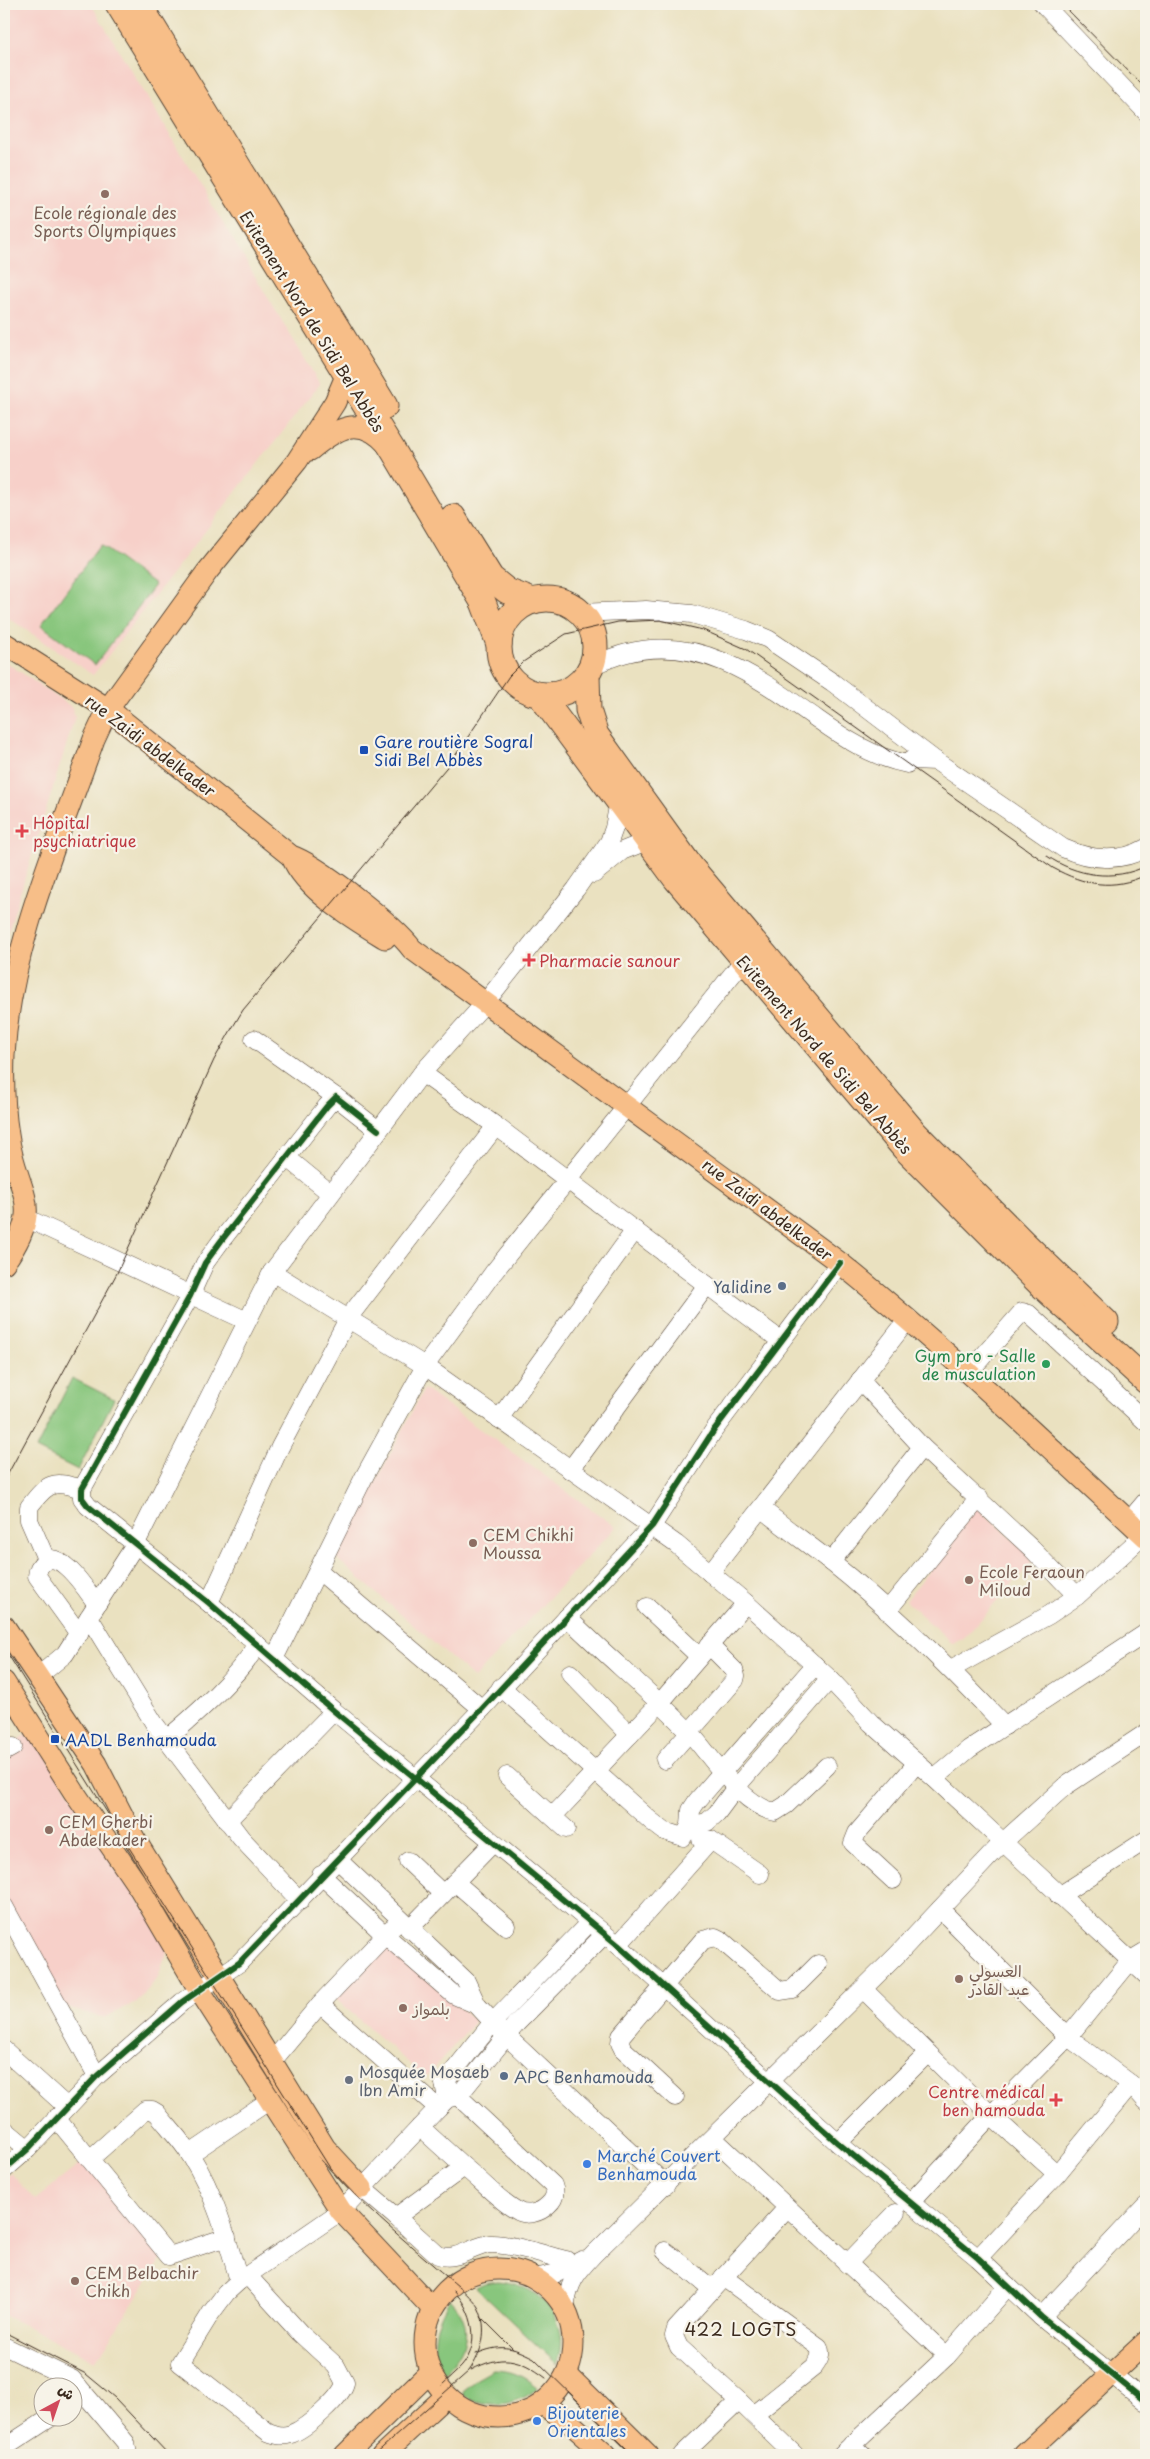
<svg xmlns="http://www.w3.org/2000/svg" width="1150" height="2459" viewBox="0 0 1150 2459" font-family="'Playpen Sans','Playpen Sans Arabic',sans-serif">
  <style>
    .built { fill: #f7d0c9 }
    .green { fill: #88c67d; stroke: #62784e }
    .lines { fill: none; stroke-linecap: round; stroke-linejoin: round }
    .minor-casing { stroke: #554536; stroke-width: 19 }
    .major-casing { stroke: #554536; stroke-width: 23 }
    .highway-casing { stroke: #554536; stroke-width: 27 }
    .minor { stroke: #fff; stroke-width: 18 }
    .major { stroke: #f7be88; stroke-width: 21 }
    .highway { stroke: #f7be88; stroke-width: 25 }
    .tram { stroke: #3b2a1e; stroke-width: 1 }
    .cycleway-casing { stroke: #f7f3e8; stroke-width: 9 }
    .cycleway { stroke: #1b5e20; stroke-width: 6 }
    .education-dot { fill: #8d6e63; stroke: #f7f3e8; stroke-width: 2 }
    .transit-dot { fill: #1a4fb4; stroke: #f7f3e8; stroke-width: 2 }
    .health-dot { fill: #e0444e; stroke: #f7f3e8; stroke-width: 2 }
    .service-dot { fill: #5c6f8a; stroke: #f7f3e8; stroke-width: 2 }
    .leisure-dot { fill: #2e9e5b; stroke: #f7f3e8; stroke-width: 2 }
    .worship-dot { fill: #6b7280; stroke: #f7f3e8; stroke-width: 2 }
    .shop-dot { fill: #3f7fe0; stroke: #f7f3e8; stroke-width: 2 }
    .labels { text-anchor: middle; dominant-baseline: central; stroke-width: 4.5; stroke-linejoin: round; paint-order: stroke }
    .education-label { font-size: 16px; fill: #785e54; stroke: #f7f3e8; text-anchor: start }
    .street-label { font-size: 16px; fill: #3b2a1e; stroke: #f7f3e8 }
    .transit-label { font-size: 16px; fill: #164399; stroke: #f7f3e8; text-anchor: start }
    .health-label { font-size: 16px; fill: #be3a42; stroke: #f7f3e8; text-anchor: start }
    .service-label { font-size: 16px; fill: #4e5e75; stroke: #f7f3e8; text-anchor: end }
    .leisure-label { font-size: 16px; fill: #27864d; stroke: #f7f3e8; text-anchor: end }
    .worship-label { font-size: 16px; fill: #5b616d; stroke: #f7f3e8; text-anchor: start }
    .shop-label { font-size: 16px; fill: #366cbe; stroke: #f7f3e8; text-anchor: start }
    .neighbourhood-label { font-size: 18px; letter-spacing: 1px; fill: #3b2a1e; stroke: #f7f3e8 }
  </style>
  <rect width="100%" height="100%" fill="#f7f3e8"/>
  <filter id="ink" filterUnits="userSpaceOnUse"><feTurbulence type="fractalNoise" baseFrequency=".02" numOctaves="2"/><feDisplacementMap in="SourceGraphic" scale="10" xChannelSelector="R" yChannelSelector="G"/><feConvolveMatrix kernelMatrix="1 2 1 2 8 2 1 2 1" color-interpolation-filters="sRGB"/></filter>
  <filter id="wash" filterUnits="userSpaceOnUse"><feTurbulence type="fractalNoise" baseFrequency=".0096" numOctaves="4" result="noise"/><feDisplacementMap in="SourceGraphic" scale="20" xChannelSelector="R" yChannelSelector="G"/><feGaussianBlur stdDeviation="1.12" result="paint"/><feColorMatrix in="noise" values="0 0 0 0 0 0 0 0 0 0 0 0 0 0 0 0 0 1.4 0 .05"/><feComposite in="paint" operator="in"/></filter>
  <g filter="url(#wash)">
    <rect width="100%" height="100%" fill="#eae1c0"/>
    <g class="built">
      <path d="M 4,4 L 91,4 L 320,384 L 93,675 L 4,615 Z"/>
      <path d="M 4,661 L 72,707 L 75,717 L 4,945 Z"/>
      <path d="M 424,1389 L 616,1527 L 474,1678 L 336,1558 Z"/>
      <path d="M 977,1507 L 1035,1559 L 967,1635 L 953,1644 L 906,1601 Z"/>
      <path d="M 31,1732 L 169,1947 L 158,1977 L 137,2003 L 120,2009 L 105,2018 L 59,2006 L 4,1911 L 4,1749 Z"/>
      <path d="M 384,1938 L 475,2021 L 426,2078 L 331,1995 Z"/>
      <path d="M 86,2159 L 169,2247 L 96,2361 L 4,2315 L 4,2179 L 11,2173 L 35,2200 Z"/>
    </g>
    <g class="green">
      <path d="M 100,545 L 155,585 L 95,665 L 41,625 Z"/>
      <path d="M 72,1378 L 114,1399 L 78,1470 L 36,1449 Z"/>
      <path d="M 498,2281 C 540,2284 574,2321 557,2364 L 475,2287 L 485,2283 Z"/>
      <path d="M 450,2299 C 476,2325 467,2353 441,2375 C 429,2347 435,2323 450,2299 Z"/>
      <path d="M 493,2370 C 513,2370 523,2376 538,2388 C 515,2407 488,2409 463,2395 L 462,2391 L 477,2379 Z"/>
    </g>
  </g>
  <g filter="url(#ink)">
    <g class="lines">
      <g class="minor-casing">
        <g id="minor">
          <path d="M 1043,4 L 1146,112"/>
          <path d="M 580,613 L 646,610 L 692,614 L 746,630 L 768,639 L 832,682 L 936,761 L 1063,848 C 1090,860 1120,863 1146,848"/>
          <path d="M 591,666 C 603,661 615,656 627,653 C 701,634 760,679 817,719 C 845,739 873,757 907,764 L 911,760 L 936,761"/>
          <path d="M 594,874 L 622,851 L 647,841"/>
          <path d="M 254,1039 L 336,1097"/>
          <path d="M 422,1073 L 496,1126 L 780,1340"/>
          <path d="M 378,1130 L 336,1097 L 327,1106 L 221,1241 L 205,1263 L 190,1296 L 82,1489 L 82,1498 L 88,1506 L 209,1603 L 334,1711 L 618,1945 L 838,2143 L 978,2258 L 1041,2317 L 1146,2402"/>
          <path d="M 286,1157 L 330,1193"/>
          <path d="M 26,1218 L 247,1321"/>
          <path d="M 272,1272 L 425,1366 L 676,1544 L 746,1603 L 830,1679 L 871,1723 L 934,1778 L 1146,1975"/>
          <path d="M 969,1372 L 1022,1312 L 1029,1314 L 1146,1422"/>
          <path d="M 860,1380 L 922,1447 L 1032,1549 L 1077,1596"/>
          <path d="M 499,1419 L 635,1230"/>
          <path d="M 570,1470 L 707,1285"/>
          <path d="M 762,1509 C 784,1527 808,1544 831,1562 C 893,1611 950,1668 1005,1726"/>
          <path d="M 1129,1521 L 1146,1501"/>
          <path d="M 46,1559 L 29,1520 L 29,1507 C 48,1482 53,1480 82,1489"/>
          <path d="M 831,1562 L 922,1447"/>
          <path d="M 318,1570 L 482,1709"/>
          <path d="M 710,1573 L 909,1318"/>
          <path d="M 209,1603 L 280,1447 L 349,1317 L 496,1126"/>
          <path d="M 647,1607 L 699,1656"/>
          <path d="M 887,1611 L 979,1498"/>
          <path d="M 89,1617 L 154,1723 L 241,1838 L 300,1901"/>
          <path d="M 567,1617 C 606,1656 652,1693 690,1733 C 712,1757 742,1806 775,1812 L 786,1805 L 827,1766"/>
          <path d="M 79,1634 L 37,1576 C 38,1569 39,1566 44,1562 C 60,1548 87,1591 96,1603"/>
          <path d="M 274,1659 L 365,1475 L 425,1366 L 493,1273 L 743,961"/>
          <path d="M 951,1669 L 1049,1615 L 1077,1596 L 1144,1535"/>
          <path d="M 570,1673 L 630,1735"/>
          <path d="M 35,1674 L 47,1669 L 65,1654 L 135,1545 L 272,1272 L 422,1073 L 484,1004 L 576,889 L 609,842 L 614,828 L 619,801"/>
          <path d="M 501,1687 L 651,1821 L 664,1831 L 683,1837 L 690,1826 L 691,1810 L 697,1801 L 815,1665"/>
          <path d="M 167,1739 C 202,1709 231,1683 258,1645"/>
          <path d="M 4,1752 L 13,1747"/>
          <path d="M 665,1760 L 735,1680 L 736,1676 L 734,1670 L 709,1645"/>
          <path d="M 507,1776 L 566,1829"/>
          <path d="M 934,1778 L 969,1749 L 1146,1633"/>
          <path d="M 553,1816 L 659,1704 L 746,1603"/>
          <path d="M 227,1821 L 334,1711"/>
          <path d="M 690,1826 L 707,1822 L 717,1813 L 737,1786 L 830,1679"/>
          <path d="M 701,1839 L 711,1840 L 760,1874"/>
          <path d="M 337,1859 L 466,1981 L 477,2005 L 500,2030 L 666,2185"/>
          <path d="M 408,1861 L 443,1894"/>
          <path d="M 321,1875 L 385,1935 L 454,1995 L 477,2005"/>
          <path d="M 893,1880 L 853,1843 L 857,1833 L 917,1763"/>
          <path d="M 455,1882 L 506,1926"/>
          <path d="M 1059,1896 L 1146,1840"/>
          <path d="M 4,1906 L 97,2076"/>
          <path d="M 940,1909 L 1068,2037 L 1131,2084 L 1146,2101"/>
          <path d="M 409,1929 L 493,1843"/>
          <path d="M 618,1945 L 711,1840"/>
          <path d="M 863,1989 L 991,2115 L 1057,2174"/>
          <path d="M 320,2004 L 438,2108"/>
          <path d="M 4,2050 L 67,2107"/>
          <path d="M 271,2063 L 320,2004 L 392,1928"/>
          <path d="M 446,2094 L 444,2083 L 493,2022 L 590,1922"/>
          <path d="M 675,2097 L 623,2049 L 620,2043 L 621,2036 L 703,1940 L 715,1937 L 721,1940 L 780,1991 L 793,1989 L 818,1964"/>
          <path d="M 56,2118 L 169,2256 L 227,2237"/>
          <path d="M 420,2127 L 464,2167"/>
          <path d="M 4,2129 L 28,2149"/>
          <path d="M 713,2138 L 947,2356"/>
          <path d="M 838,2143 L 928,2053"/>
          <path d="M 190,2154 L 270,2100"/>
          <path d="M 90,2159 L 145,2110 L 152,2110 L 157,2113 C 168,2127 182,2141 191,2156 C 215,2194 227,2238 239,2281"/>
          <path d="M 4,2170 L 28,2149 L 97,2076 L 182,2002 L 239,1963 L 482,1709 L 652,1526 L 714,1430 L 840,1263"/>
          <path d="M 362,2188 L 396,2217 L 464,2167 C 481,2180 498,2200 516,2210 C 526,2217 540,2213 548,2205 C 555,2199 556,2193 553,2185 L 444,2083"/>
          <path d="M 910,2203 L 991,2115 L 1068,2037 L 1131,1960 L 1146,1951"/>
          <path d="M 787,2208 L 676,2329 L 674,2336 L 679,2347 L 739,2401 L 795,2455"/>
          <path d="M 396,2217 L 438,2255 C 456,2262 472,2246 490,2244 C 509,2243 546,2255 566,2260 L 573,2265"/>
          <path d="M 665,2251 L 712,2289"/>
          <path d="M 978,2258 L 1057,2174 L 1131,2084"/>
          <path d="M 847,2264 L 896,2213"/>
          <path d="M 248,2276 L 300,2333 L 336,2366 L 345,2383 C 341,2398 307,2428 291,2434 C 282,2437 276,2435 268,2432 L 180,2363 L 211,2313 L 226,2293 L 239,2281 L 341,2211 L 438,2108 L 447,2099 L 459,2095 L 516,2024 L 604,1935"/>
          <path d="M 723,2277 L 819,2347 C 822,2356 819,2360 814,2367 L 754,2415"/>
          <path d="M 535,2278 L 557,2273 L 582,2260"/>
          <path d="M 565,2308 C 569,2282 576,2273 594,2254 L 898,1954 L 1002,1843 L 1064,1787 L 1146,1733"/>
          <path d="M 1041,2317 L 1146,2205"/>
          <path d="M 4,2346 L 72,2379 L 126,2443 L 128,2455"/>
          <path d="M 852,2444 L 863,2455"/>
          <path d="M 4,2448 L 53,2416"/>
          <path d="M 682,2455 L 739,2401"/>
          <path d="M 841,2455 L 947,2356 L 1008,2286"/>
        </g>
      </g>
      <g class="major-casing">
        <g id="major">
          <path d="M 310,450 C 337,428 359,414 387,444"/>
          <path d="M 4,643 L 108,709 L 291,856 C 318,865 395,926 412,949 L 840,1263 C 947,1349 1045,1444 1146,1537"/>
          <path d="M 292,857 C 305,890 354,919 385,938"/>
          <path d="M 4,1263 C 47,1203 16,1195 8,1135 C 4,1110 3,1081 4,1055 C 10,948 58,840 94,739 L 108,709 L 207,572 L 297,461 L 335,402 L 346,376"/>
          <path d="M 4,1626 L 96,1764 L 134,1838 L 325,2148 L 362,2188"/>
          <path d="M 4,1682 L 74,1792 L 140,1889 L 198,1988 L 341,2211 L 432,2308"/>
          <circle cx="499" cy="2343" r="74"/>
          <path d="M 567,2375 L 648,2455"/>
          <path d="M 542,2404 L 569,2422 L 606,2455"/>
          <path d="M 345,2455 L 430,2372"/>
          <path d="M 382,2455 L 446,2396"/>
          <path d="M 1024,2455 L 1146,2342"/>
        </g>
      </g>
      <g class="highway-casing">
        <g id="highway">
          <path d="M 118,4 L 394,452 L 483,602 L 499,644"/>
          <path d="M 139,4 L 385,406"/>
          <path d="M 453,517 L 491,578 L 507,591 L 533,601"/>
          <circle cx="547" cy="647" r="48"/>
          <path d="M 587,675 L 588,710 L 596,735 L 691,867 L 915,1133 L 1024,1243 L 1106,1322"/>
          <path d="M 540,695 L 676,879 L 904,1148 L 1040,1284 L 1146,1381"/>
        </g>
      </g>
      <use href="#minor" class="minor"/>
      <use href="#major" class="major"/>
      <use href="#highway" class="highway"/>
      <g class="tram">
        <path d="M 1062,4 L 1146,89"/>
        <path d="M 1047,856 C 1076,876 1114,882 1146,866"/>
        <path d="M 4,1481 L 117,1273 L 214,1060 L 231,1030 L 243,1010 L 451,762 L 509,676 L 523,662 L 566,634 L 618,622 L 660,620 L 703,630 L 746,649 L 1053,868 C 1085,885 1112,891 1146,875"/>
        <path d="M 4,1648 L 330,2168 C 361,2204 397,2234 433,2265 C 444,2275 471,2295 478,2307 C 489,2329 482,2353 469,2371 L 374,2455"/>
        <path d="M 481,2317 L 513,2349"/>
        <path d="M 4,2332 L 86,2374 L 115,2398 L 169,2455"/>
        <path d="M 476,2354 C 500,2344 511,2346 534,2358 L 633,2455"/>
        <path d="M 471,2370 C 502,2354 518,2357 546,2378"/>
        <path d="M 442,2385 C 448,2379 456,2373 462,2366 C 481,2344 473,2311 454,2291"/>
      </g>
      <g class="cycleway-casing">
        <g id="cycleway">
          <path d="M 378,1130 L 336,1097 L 327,1106 L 221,1241 L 205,1263 L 190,1296 L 82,1489 L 82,1498 L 88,1506 L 209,1603 L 334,1711 L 618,1945 L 838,2143 L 978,2258 L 1041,2317 L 1146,2402"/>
          <path d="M 4,2170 L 28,2149 L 97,2076 L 182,2002 L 239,1963 L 482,1709 L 652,1526 L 714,1430 L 840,1263"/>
        </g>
      </g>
      <use href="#cycleway" class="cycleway"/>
    </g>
  </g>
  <g class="education-dot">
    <circle cx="105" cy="194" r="5"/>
    <circle cx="473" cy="1543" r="5"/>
    <circle cx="969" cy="1580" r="5"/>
    <circle cx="49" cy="1830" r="5"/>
    <circle cx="959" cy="1979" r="5"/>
    <circle cx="403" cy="2008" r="5"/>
    <circle cx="75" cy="2281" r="5"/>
  </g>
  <g class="transit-dot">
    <rect x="359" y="745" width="10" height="10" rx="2.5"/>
    <rect x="50" y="1734" width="10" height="10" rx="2.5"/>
  </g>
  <g class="health-dot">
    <path d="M19.5 823.5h5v5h5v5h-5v5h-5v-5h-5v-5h5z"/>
    <path d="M526.5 952.5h5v5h5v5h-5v5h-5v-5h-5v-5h5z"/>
    <path d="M1053.5 2092.5h5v5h5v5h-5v5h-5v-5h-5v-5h5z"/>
  </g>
  <g class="service-dot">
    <circle cx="782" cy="1286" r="5"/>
    <circle cx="504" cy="2076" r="5"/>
  </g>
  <circle class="leisure-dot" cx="1046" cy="1364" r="5"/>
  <circle class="worship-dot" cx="349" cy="2080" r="5"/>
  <g class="shop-dot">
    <circle cx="587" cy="2164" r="5"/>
    <circle cx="537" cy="2421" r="5"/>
  </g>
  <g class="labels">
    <g class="education-label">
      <text x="105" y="212" text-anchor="middle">Ecole régionale des<tspan x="105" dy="18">Sports Olympiques</tspan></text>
      <text x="483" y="1534">CEM Chikhi<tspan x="483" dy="18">Moussa</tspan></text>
      <text x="979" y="1571">Ecole Feraoun<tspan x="979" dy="18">Miloud</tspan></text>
      <text x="59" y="1821">CEM Gherbi<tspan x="59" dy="18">Abdelkader</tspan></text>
      <text x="969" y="1970">العسولي<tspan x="969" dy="18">عبد القادر</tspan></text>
      <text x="413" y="2008">بلمواز</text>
      <text x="85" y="2272">CEM Belbachir<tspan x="85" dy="18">Chikh</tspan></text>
    </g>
    <g class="street-label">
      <text transform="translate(313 321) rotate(58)">Evitement Nord de Sidi Bel Abbès</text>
      <text transform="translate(151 745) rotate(37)">rue Zaidi abdelkader</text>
      <text transform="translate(825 1054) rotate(49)">Evitement Nord de Sidi Bel Abbès</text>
      <text transform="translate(768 1209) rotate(37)">rue Zaidi abdelkader</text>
    </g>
    <g class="transit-label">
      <text x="374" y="741">Gare routière Sogral<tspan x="374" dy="18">Sidi Bel Abbès</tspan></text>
      <text x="65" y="1739">AADL Benhamouda</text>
    </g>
    <g class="health-label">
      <text x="33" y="822">Hôpital<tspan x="33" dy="18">psychiatrique</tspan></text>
      <text x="539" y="960">Pharmacie sanour</text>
      <text x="1045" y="2091" text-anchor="end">Centre médical<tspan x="1045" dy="18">ben hamouda</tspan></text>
    </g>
    <g class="service-label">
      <text x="772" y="1286">Yalidine</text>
      <text x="514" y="2076" text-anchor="start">APC Benhamouda</text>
    </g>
    <g class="leisure-label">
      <text x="1036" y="1355">Gym pro - Salle<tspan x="1036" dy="18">de musculation</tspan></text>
    </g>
    <g class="worship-label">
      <text x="359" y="2071">Mosquée Mosaeb<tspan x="359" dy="18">Ibn Amir</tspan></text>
    </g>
    <g class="shop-label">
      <text x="597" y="2155">Marché Couvert<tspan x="597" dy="18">Benhamouda</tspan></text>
      <text x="547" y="2412">Bijouterie<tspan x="547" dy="18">Orientales</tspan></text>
    </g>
    <g class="neighbourhood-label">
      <text x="741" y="2328">422 LOGTS</text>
    </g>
  </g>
  <rect width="1150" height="2459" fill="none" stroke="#f7f3e8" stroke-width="20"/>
  <g transform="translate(58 2402) rotate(40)"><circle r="24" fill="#f7f3e8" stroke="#aca397"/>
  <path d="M0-4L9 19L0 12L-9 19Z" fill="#d1495b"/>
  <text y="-8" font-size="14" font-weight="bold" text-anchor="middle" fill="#3b2a1e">ش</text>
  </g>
</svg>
